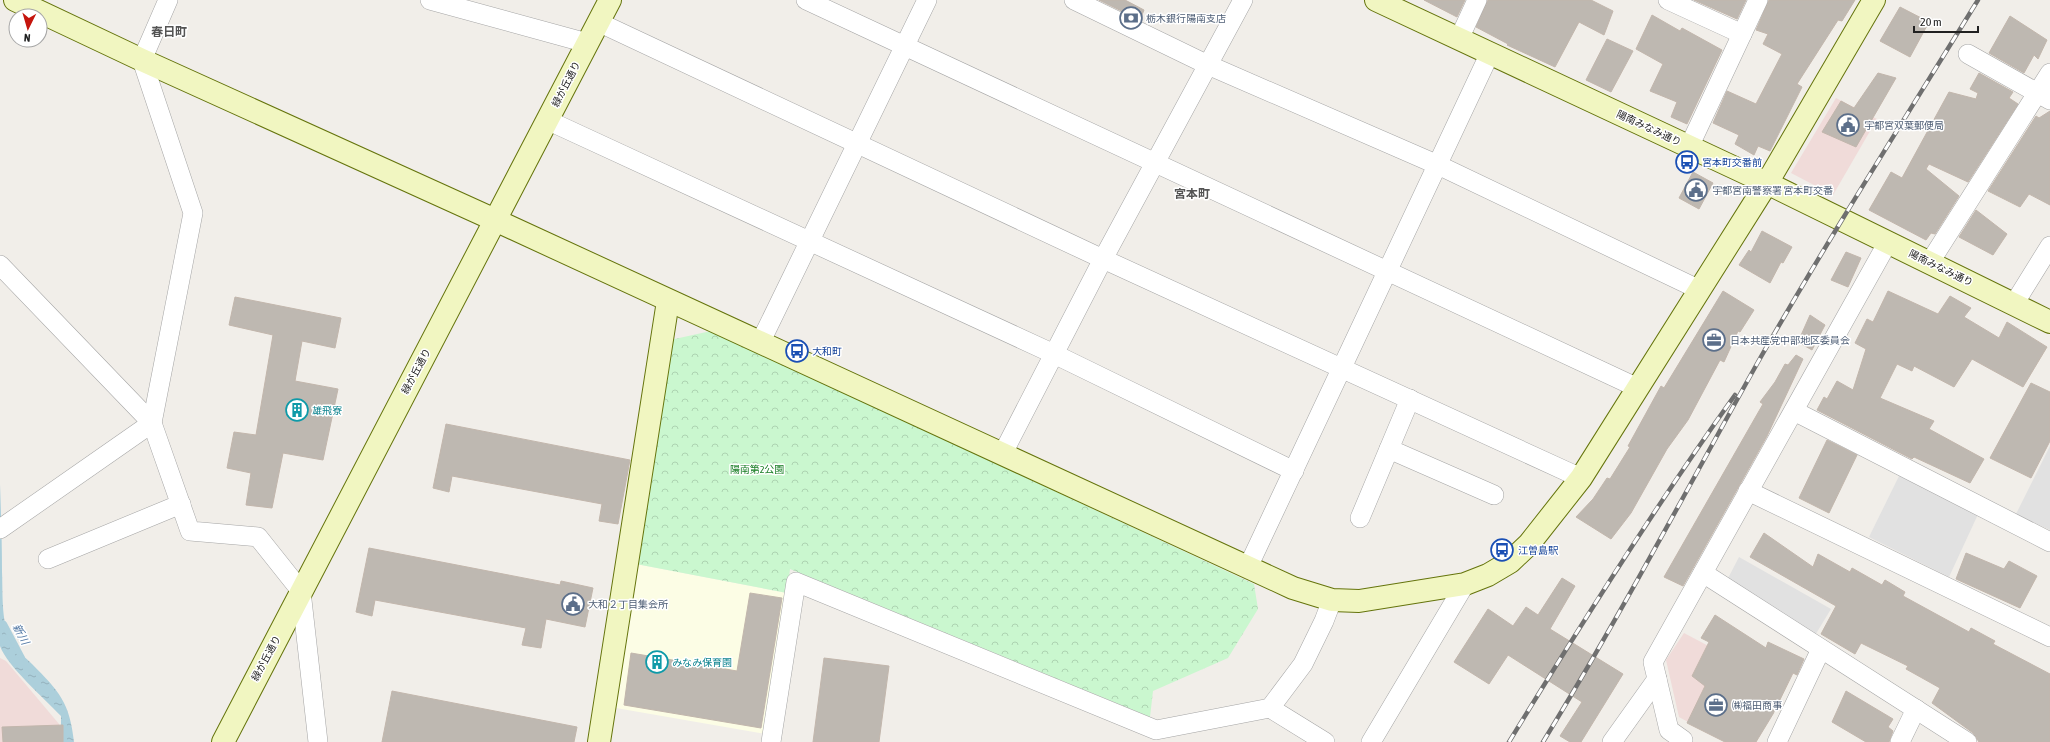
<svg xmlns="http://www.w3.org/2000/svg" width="2050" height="742" viewBox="0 0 2050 742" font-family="'Asap Condensed','Noto Sans JP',sans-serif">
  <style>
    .commercial { fill: #f0dbd9 }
    .education { fill: #fcfde5 }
    .park { fill: url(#park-crowns) }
    .parking { fill: #e1e1e1 }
    .water { fill: url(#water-ripples) }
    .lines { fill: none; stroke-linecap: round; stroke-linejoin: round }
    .stream { stroke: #accfdb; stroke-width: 6 }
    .building { fill: #beb8b1; stroke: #c2b6ac }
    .street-casing { stroke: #a5a5a5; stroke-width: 20 }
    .secondary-casing { stroke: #65740c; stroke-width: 24 }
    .street { stroke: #fff; stroke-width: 19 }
    .secondary { stroke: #f1f6c1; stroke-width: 22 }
    .rail-casing { stroke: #6f6f6f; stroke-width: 4.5 }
    .rail { stroke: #fff; stroke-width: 3; stroke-dasharray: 9; stroke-linecap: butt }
    .labels { text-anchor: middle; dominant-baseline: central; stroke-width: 3; stroke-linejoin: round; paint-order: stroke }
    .service-label { font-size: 10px; fill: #4e5e75; stroke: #fff; text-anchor: start }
    .street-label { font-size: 10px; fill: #212121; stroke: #fff }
    .transit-label { font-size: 10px; fill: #164399; stroke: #fff; text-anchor: start }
    .culture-label { font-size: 10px; fill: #0d838f; stroke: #fff; text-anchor: start }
    .park-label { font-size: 10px; fill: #137b20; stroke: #fff }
    .water-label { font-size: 11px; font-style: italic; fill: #5077a4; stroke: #fff }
    .quarter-label { font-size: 12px; font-weight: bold; fill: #545454; stroke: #fff }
  </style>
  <defs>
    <pattern id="park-crowns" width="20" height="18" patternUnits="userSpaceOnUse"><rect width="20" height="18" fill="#caf7cf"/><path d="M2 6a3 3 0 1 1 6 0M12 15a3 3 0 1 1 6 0" fill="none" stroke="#add3b1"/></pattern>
    <pattern id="water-ripples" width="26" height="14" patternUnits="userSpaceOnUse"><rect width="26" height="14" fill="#accfdb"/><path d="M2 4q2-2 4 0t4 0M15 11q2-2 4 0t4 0" fill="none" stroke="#94b1bc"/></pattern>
  </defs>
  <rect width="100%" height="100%" fill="#f1eee9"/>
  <g class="commercial">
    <path d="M 1836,98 L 1877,119 L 1833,195 L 1791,173 Z"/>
    <path d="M 1684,633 L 1752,669 L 1719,739 L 1679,717 L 1666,660 Z"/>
    <path d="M 0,658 L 6,661 L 59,724 L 60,742 L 0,742 Z"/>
  </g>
  <path class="education" d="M 636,564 L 787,593 L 766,734 L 616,708 Z"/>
  <path class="park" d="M 711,331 L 1254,584 L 1258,609 L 1228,658 L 1153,691 L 1150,717 L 790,569 L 787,593 L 636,564 L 670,340 Z"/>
  <g class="parking">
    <path d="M 2050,446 L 2050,530 L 2016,514 Z"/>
    <path d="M 1901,472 L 1980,510 L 1949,577 L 1869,537 Z"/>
    <path d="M 1739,557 L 1831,609 L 1814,637 L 1725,584 Z"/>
  </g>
  <path class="water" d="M 0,484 C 1,513 2,543 2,572 C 3,593 1,620 10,639 C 15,649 24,656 32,664 C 59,691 70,703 74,742 L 61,742 L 61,716 C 45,699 7,666 0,646 Z"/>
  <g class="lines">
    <path class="stream" d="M 4,624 L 22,658"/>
  </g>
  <g class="building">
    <path d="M 1099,0 L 1125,0 L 1144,10 L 1140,20 Z"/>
    <path d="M 1424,0 L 1465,0 L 1457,17 Z"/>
    <path d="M 1488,0 L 1591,0 L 1613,11 L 1604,35 L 1579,22 L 1555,67 L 1507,45 L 1508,44 L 1476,27 Z"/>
    <path d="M 1694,0 L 1746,0 L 1737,19 Z"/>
    <path d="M 1769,0 L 1855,0 L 1842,21 L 1838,20 L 1797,84 L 1802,87 L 1770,151 L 1758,146 L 1754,155 L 1735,144 L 1739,135 L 1713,123 L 1727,91 L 1756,104 L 1782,54 L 1763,44 L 1768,34 L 1756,30 Z"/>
    <path d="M 1900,7 L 1929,22 L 1910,57 L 1880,41 Z"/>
    <path d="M 1652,15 L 1680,31 L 1682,28 L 1722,50 L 1687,124 L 1671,117 L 1677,102 L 1650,91 L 1663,64 L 1636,49 Z"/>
    <path d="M 2010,16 L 2047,40 L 2038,59 L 2034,55 L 2024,73 L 1989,53 Z"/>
    <path d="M 1607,39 L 1633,51 L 1611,92 L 1586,80 Z"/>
    <path d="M 1878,73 L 1896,78 L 1856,147 L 1822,132 L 1841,101 L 1854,108 Z"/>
    <path d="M 1979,73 L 2013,92 L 2009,98 L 2018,104 L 1968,182 L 1929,164 L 1926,169 L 1959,196 L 1935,234 L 1931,233 L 1926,240 L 1869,210 L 1891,172 L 1902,178 L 1949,92 L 1976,99 L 1978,93 L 1970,89 Z"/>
    <path d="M 2050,111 L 2050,205 L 2029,194 L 2020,207 L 1988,191 L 2036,116 L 2039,118 Z"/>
    <path d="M 1693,172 L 1713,183 L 1699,209 L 1679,198 Z"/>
    <path d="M 1976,210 L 2007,234 L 1993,255 L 1959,237 Z"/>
    <path d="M 1762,231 L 1792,247 L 1783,263 L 1781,262 L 1770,283 L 1739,265 L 1749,250 L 1751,252 Z"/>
    <path d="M 1846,252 L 1861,258 L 1848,287 L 1831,280 Z"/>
    <path d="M 1723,291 L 1754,310 L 1740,332 L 1738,331 L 1724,362 L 1720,360 L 1688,420 L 1667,449 L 1631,513 L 1611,539 L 1576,517 L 1593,499 L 1607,478 L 1610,479 L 1630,447 L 1628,446 L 1661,386 L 1664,388 Z"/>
    <path d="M 1888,291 L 1938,314 L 1950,296 L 1971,308 L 1964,317 L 1999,338 L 2007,322 L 2047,347 L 2023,387 L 1972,359 L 1954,387 L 1914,366 L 1912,371 L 1897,364 L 1880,398 L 1934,421 L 1929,429 L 1984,459 L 1970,483 L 1914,457 L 1912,459 L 1817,410 L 1824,397 L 1827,399 L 1837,381 L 1853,390 L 1866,349 L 1855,343 L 1867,319 L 1873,322 Z"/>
    <path d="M 235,297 L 341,318 L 335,348 L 302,341 L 295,381 L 338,389 L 323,460 L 283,453 L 272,508 L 246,505 L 251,473 L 227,468 L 234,432 L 256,435 L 273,335 L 229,325 Z"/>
    <path d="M 1810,315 L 1825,325 L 1812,350 L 1798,342 Z"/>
    <path d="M 1796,355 L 1803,359 L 1767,436 L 1683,586 L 1664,577 L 1763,404 L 1760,402 L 1775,382 L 1785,364 L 1788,365 Z"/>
    <path d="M 2031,383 L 2050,392 L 2050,441 L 2031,478 L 1990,458 Z"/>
    <path d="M 446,424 L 630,460 L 618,524 L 599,521 L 602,504 L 452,476 L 449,492 L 433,488 Z"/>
    <path d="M 1827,440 L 1857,455 L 1829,513 L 1799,498 Z"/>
    <path d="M 1764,533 L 1813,567 L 1818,554 L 1850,572 L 1852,568 L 1882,585 L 1885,580 L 1905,592 L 1903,596 L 1969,632 L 1971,628 L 1995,641 L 1993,644 L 2050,674 L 2050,742 L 1979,742 L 1973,733 L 1932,703 L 1940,688 L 1906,669 L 1908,666 L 1861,643 L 1855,654 L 1821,634 L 1836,606 L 1750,557 Z"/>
    <path d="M 369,548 L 560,585 L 561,581 L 593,588 L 585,627 L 546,619 L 541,648 L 522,645 L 526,628 L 375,600 L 372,616 L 356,612 Z"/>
    <path d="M 1966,553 L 2004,569 L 2009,561 L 2037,576 L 2020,608 L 1956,579 Z"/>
    <path d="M 1562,578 L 1575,586 L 1550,629 L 1623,674 L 1581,742 L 1570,742 L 1560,736 L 1582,702 L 1508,655 L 1489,684 L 1454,662 L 1488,609 L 1513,626 L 1526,607 L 1538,615 Z"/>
    <path d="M 750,593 L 782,598 L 761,728 L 624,705 L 631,653 L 737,671 Z"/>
    <path d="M 1715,615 L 1766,648 L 1768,642 L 1804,659 L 1797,675 L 1793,673 L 1773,714 L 1756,742 L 1725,742 L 1687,723 L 1705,686 L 1692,676 L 1709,642 L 1701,638 Z"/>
    <path d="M 824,658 L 889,666 L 879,742 L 813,742 Z"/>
    <path d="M 392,691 L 577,727 L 574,742 L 382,742 Z"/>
    <path d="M 1846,691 L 1893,719 L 1888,727 L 1893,731 L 1889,742 L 1866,742 L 1832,722 Z"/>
    <path d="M 63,725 L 63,742 L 3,742 L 2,727 Z"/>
  </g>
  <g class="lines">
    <g class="street-casing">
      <g id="street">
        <path d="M 430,0 L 587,43"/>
        <path d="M 806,0 L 1638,388"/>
        <path d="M 1074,0 L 1208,65 L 1438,165 L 1700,290"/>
        <path d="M 1668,0 L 1742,34"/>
        <path d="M 598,22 L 1103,259 L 1581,478"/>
        <path d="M 1459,39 L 1477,0"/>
        <path d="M 1968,54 L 2050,100"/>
        <path d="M 547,120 L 1054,354 L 1294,471"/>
        <path d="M 1689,147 L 1758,0"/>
        <path d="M 1930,262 L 2050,73"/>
        <path d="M 0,265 L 152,423 L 190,531 L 258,537 L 301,591 L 318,742"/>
        <path d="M 2014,304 L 2050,246"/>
        <path d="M 760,343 L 927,0"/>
        <path d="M 1794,411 L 2050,542"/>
        <path d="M 1389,449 L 1494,495"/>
        <path d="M 1003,453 L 1103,259 L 1243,0"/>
        <path d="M 1748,491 L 2050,637"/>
        <path d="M 1360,518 L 1410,399"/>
        <path d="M 0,529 L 152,423 L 193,213 L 142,60 L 168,0"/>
        <path d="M 48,559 L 181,504"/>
        <path d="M 1248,567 L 1490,53"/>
        <path d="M 1703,573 L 1967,742"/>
        <path d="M 1270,708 L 1325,742"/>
        <path d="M 771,742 L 796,582 L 1156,730 L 1270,708 L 1303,664 L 1324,621 L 1332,600"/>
        <path d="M 1371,742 L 1465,584"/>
        <path d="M 1612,742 L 1657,679"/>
        <path d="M 1682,742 L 1683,740 L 1669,730 L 1653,662 L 1888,242"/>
        <path d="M 1777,742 L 1821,649"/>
        <path d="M 1900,742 L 1916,709"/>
      </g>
    </g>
    <g class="secondary-casing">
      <g id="secondary">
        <path d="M 15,0 L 142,60 L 495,220 L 1293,588 L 1332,600 L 1359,601 L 1465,584 L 1488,575 L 1510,562 L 1529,544 L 1581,478 L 1767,183 L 1874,0"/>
        <path d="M 1376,0 L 1767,183 L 2050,322"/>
        <path d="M 223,742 L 610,0"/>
        <path d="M 599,742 L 668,301"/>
      </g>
    </g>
    <use href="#street" class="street"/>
    <use href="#secondary" class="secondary"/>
    <g class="rail-casing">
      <g id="rail">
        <path d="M 1509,742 C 1581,624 1654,508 1735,395"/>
        <path d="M 1543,742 C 1619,618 1687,489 1758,362 C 1828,239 1904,120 1978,0"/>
      </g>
    </g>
    <use href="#rail" class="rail"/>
  </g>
  <defs>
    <g id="bank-ring" transform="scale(1.15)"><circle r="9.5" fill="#fff" stroke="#5c6f8a" stroke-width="1.5"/><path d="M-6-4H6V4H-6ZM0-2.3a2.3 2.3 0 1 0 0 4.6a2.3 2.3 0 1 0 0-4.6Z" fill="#5c6f8a"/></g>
    <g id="civic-ring" transform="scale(1.15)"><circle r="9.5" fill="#fff" stroke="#5c6f8a" stroke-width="1.5"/><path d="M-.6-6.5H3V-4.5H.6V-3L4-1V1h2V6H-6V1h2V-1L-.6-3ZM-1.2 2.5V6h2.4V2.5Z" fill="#5c6f8a"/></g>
    <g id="bus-ring" transform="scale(1.15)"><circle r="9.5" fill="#fff" stroke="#1a4fb4" stroke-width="1.5"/><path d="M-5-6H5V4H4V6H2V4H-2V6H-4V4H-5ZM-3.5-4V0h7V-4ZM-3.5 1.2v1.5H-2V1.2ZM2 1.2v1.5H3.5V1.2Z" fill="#1a4fb4"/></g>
    <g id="office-ring" transform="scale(1.15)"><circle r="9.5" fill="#fff" stroke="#5c6f8a" stroke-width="1.5"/><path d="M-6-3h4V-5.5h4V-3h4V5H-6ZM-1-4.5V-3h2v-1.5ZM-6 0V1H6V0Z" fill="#5c6f8a"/></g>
    <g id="building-ring" transform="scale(1.15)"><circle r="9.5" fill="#fff" stroke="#0f9aa8" stroke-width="1.5"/><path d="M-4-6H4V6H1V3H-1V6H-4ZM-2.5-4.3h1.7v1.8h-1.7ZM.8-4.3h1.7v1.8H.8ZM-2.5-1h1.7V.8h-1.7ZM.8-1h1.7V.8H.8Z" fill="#0f9aa8"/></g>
  </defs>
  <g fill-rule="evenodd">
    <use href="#bank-ring" x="1131" y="18"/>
    <use href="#civic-ring" x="1848" y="125"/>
    <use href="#bus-ring" x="1687" y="162"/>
    <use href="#civic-ring" x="1696" y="190"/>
    <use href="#office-ring" x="1714" y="340"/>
    <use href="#bus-ring" x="797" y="351"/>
    <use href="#building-ring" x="297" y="410"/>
    <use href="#bus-ring" x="1502" y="550"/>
    <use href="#civic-ring" x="573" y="604"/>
    <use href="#building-ring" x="657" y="662"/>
    <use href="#office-ring" x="1716" y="705"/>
  </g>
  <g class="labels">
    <g class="service-label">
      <text x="1146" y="18">栃木銀行陽南支店</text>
      <text x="1864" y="125">宇都宮双葉郵便局</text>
      <text x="1712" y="190">宇都宮南警察署 宮本町交番</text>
      <text x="1730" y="340">日本共産党中部地区委員会</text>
      <text x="588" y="604">大和２丁目集会所</text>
      <text x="1732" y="705">㈱福田商事</text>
    </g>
    <g class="street-label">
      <text transform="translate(566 84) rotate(-63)">緑が丘通り</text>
      <text transform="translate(1649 128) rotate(25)">陽南みなみ通り</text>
      <text transform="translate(1941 268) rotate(26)">陽南みなみ通り</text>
      <text transform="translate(416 371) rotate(-62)">緑が丘通り</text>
      <text transform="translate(266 658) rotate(-62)">緑が丘通り</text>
    </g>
    <g class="transit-label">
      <text x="1702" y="162">宮本町交番前</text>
      <text x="812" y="351">大和町</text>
      <text x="1518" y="550">江曽島駅</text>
    </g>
    <g class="culture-label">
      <text x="312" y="410">雄飛寮</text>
      <text x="672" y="662">みなみ保育園</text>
    </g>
    <g class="park-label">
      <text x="757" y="469">陽南第2公園</text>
    </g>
    <g class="water-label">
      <text transform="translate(21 634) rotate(61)">新川</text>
    </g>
    <g class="quarter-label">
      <text x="169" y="32">春日町</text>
      <text x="1192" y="194">宮本町</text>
    </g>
  </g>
  <g transform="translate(28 28) rotate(185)"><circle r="19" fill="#ffffff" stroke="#a6a6a6"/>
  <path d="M0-3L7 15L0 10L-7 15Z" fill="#c5150d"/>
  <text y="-6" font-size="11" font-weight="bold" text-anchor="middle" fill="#212121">N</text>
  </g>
  <path d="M1914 26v6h64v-6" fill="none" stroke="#212121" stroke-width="2"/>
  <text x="1920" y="26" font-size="12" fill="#212121" stroke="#ffffff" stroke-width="3" paint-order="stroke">20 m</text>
</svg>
